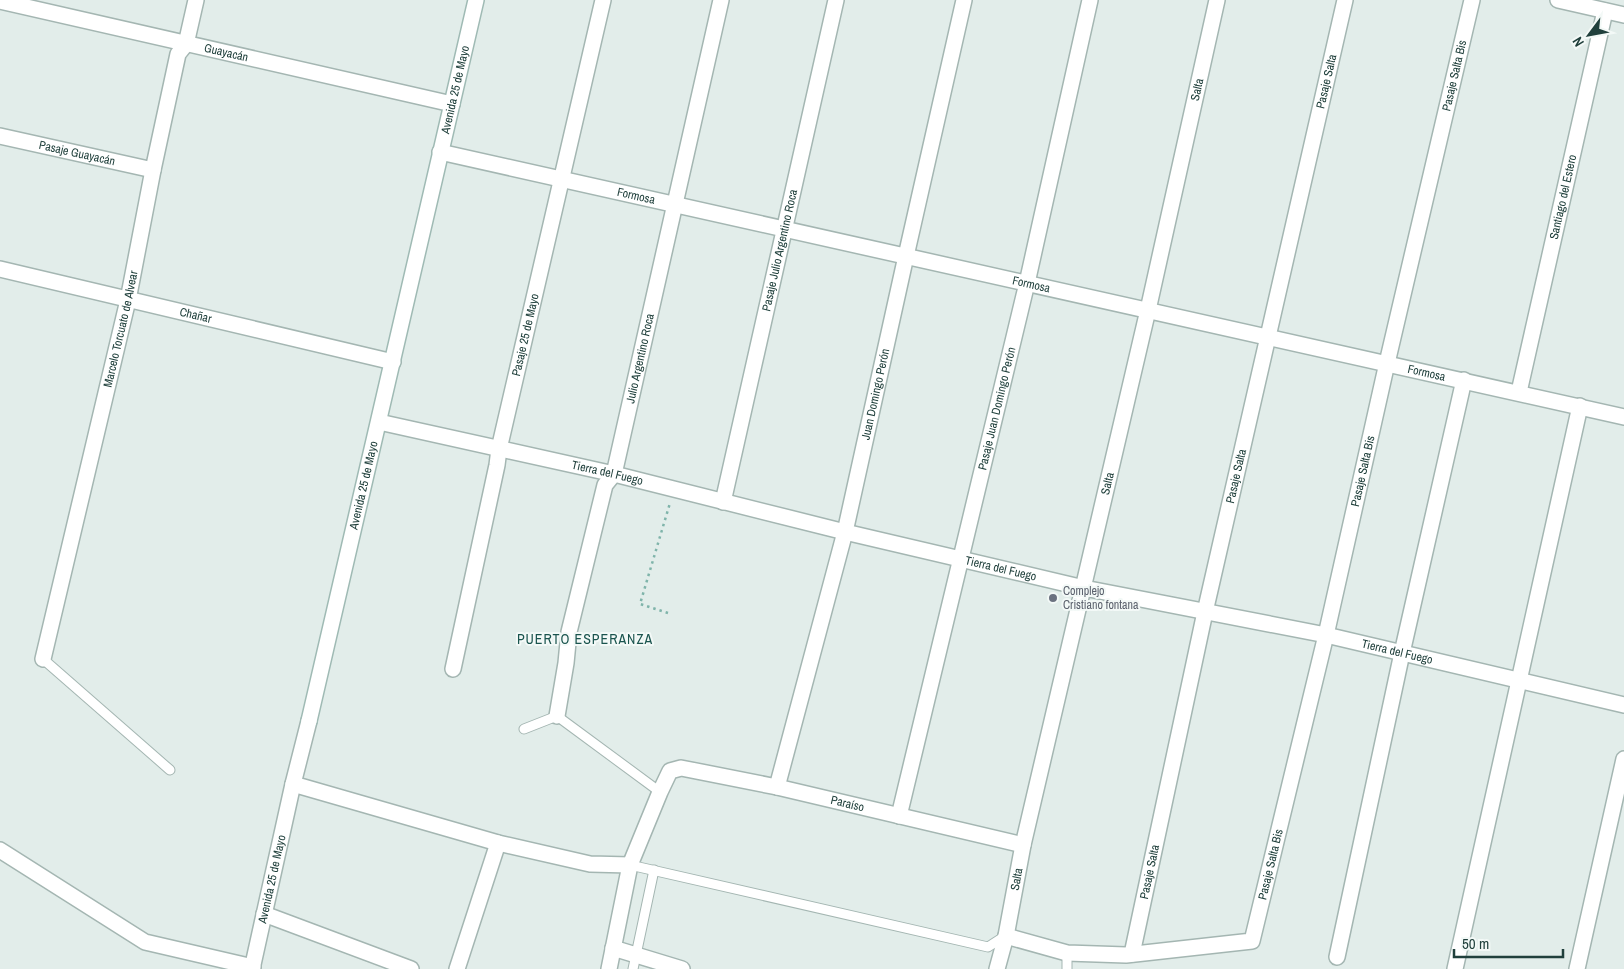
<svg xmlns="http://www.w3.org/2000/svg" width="1624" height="969" viewBox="0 0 1624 969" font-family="'Archivo Narrow',sans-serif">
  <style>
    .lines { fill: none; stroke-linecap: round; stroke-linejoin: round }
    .service-casing { stroke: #a4b6b2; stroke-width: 11 }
    .minor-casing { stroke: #a4b6b2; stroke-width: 18 }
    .tertiary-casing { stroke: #a4b6b2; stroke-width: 18 }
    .secondary-casing { stroke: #9fbab4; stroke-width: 18 }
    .path { stroke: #7fb4aa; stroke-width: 2.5; stroke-dasharray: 2.5 4; stroke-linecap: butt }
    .service { stroke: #fff; stroke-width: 9 }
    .minor { stroke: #fff; stroke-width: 15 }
    .tertiary { stroke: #fff; stroke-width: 15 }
    .secondary { stroke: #fff; stroke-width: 15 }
    .worship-dot { fill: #6b7280; stroke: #f3f9f7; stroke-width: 2 }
    .labels { text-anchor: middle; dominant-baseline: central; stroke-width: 4; stroke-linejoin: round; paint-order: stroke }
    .street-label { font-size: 12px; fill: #20403c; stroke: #f3f9f7 }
    .worship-label { font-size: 12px; fill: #5b616d; stroke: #f3f9f7; text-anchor: start }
    .neighbourhood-label { font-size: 14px; letter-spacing: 1px; fill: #1a544e; stroke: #f3f9f7 }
  </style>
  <rect width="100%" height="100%" fill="#e2edea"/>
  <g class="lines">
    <g class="service-casing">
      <g id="service">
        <path d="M 43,659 L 170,770"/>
        <path d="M 524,729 L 557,716 L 660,792"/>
        <path d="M 630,865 L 988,947 L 1005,936"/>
        <path d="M 633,969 L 654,870"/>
        <path d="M 1067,969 L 1067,953"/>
      </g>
    </g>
    <g class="minor-casing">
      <g id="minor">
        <path id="s1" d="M 0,1 L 452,104"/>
        <path id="s2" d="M 0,136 L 153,170"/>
        <path id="s3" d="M 440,152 L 1624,417"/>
        <path id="s4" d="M 0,269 L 393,362"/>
        <path id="s5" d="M 1519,392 L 1605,11"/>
        <path id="s6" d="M 379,422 L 614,474 L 845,532 L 1084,588 L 1326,635 L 1624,705"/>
        <path id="s7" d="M 723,502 L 836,0"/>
        <path id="s8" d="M 43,659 L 128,300 L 153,170 L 178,54 L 186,44 L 196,0"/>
        <path id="s9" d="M 453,669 L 497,465 L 499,449 L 603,0"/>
        <path id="s10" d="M 557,716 L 566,663 L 569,632 L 605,485 L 614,474 L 721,0"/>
        <path d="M 293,784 L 498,843 L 590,864 L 630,865"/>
        <path id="s11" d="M 777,787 L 845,532 L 906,256 L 964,0"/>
        <path id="s12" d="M 899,816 L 1027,283 L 1090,0"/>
        <path d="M 0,850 L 145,942 L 253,967"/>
        <path d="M 264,914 L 411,969"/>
        <path id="s13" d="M 1006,936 L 1067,953 L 1126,955 L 1252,941 L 1326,635 L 1387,363 L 1472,0"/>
        <path d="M 613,948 L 682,969"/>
        <path id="s14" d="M 1132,954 L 1205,612 L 1345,0"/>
        <path d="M 1337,957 L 1402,653 L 1464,380"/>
        <path d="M 457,969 L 498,843"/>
        <path id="s15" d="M 609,969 L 630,865 L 660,792 L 670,771 L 681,768 L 777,787 L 1023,845"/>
        <path id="s16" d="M 997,969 L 1006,936 L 1023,845 L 1148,310 L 1217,0"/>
        <path d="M 1455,969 L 1580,406"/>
        <path d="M 1577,969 L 1624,759"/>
      </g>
    </g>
    <g class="tertiary-casing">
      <g id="tertiary">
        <path d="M 1558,0 L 1624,15"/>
        <path id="s17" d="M 252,969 L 293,784 L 309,721"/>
      </g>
    </g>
    <g class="secondary-casing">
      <g id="secondary">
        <path id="s18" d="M 309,721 L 476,0"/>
      </g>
    </g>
    <path class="path" d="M 668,613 L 640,604 L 670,503"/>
    <use href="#service" class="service"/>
    <use href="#minor" class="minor"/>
    <use href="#tertiary" class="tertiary"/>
    <use href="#secondary" class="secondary"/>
  </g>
  <circle class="worship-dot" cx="1053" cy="598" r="5"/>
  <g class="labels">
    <g class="street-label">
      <text stroke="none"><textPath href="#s1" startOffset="232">Guayacán</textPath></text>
      <text stroke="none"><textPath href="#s13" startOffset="1138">Pasaje Salta Bis</textPath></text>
      <text stroke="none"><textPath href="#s14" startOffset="894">Pasaje Salta</textPath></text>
      <text stroke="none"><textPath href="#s18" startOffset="648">Avenida 25 de Mayo</textPath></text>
      <text stroke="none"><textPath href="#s16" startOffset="902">Salta</textPath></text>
      <text stroke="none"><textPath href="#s2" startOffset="79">Pasaje Guayacán</textPath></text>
      <text stroke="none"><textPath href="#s3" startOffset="201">Formosa</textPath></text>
      <text stroke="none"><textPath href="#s5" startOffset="200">Santiago del Estero</textPath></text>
      <text stroke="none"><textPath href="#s7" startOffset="258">Pasaje Julio Argentino Roca</textPath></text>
      <text stroke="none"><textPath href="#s3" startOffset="606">Formosa</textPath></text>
      <text stroke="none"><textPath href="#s4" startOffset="201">Chañar</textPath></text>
      <text stroke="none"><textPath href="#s8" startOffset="339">Marcelo Torcuato de Alvear</textPath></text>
      <text stroke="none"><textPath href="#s9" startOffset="342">Pasaje 25 de Mayo</textPath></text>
      <text stroke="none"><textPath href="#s10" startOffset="369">Julio Argentino Roca</textPath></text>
      <text stroke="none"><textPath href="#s3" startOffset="1011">Formosa</textPath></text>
      <text stroke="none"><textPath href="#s11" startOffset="405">Juan Domingo Perón</textPath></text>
      <text stroke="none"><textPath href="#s12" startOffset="419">Pasaje Juan Domingo Perón</textPath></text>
      <text stroke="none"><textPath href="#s13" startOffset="732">Pasaje Salta Bis</textPath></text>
      <text stroke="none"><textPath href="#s6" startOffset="234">Tierra del Fuego</textPath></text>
      <text stroke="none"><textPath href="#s14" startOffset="489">Pasaje Salta</textPath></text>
      <text stroke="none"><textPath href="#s18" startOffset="242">Avenida 25 de Mayo</textPath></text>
      <text stroke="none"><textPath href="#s16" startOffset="498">Salta</textPath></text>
      <text stroke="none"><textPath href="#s6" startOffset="639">Tierra del Fuego</textPath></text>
      <text stroke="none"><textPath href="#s6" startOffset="1044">Tierra del Fuego</textPath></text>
      <text stroke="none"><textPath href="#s15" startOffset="390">Paraíso</textPath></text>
      <text stroke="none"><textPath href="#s13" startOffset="328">Pasaje Salta Bis</textPath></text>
      <text stroke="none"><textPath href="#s14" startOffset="84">Pasaje Salta</textPath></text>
      <text stroke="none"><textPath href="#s17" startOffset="92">Avenida 25 de Mayo</textPath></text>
      <text stroke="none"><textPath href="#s16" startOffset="92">Salta</textPath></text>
    </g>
    <g class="worship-label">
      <text x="1063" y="591">Complejo<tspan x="1063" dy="14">Cristiano fontana</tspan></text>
    </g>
    <g class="neighbourhood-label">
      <text x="585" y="639">PUERTO ESPERANZA</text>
    </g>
  </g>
  <g transform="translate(1589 35) rotate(238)" stroke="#f3f9f7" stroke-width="4" paint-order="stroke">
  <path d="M0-4L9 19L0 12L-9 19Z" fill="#20403c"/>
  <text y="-8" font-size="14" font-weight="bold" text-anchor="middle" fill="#20403c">N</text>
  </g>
  <path d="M1454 949v8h109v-8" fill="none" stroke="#20403c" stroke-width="2.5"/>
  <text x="1462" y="949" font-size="15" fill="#20403c" stroke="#f3f9f7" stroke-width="4" paint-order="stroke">50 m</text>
</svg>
